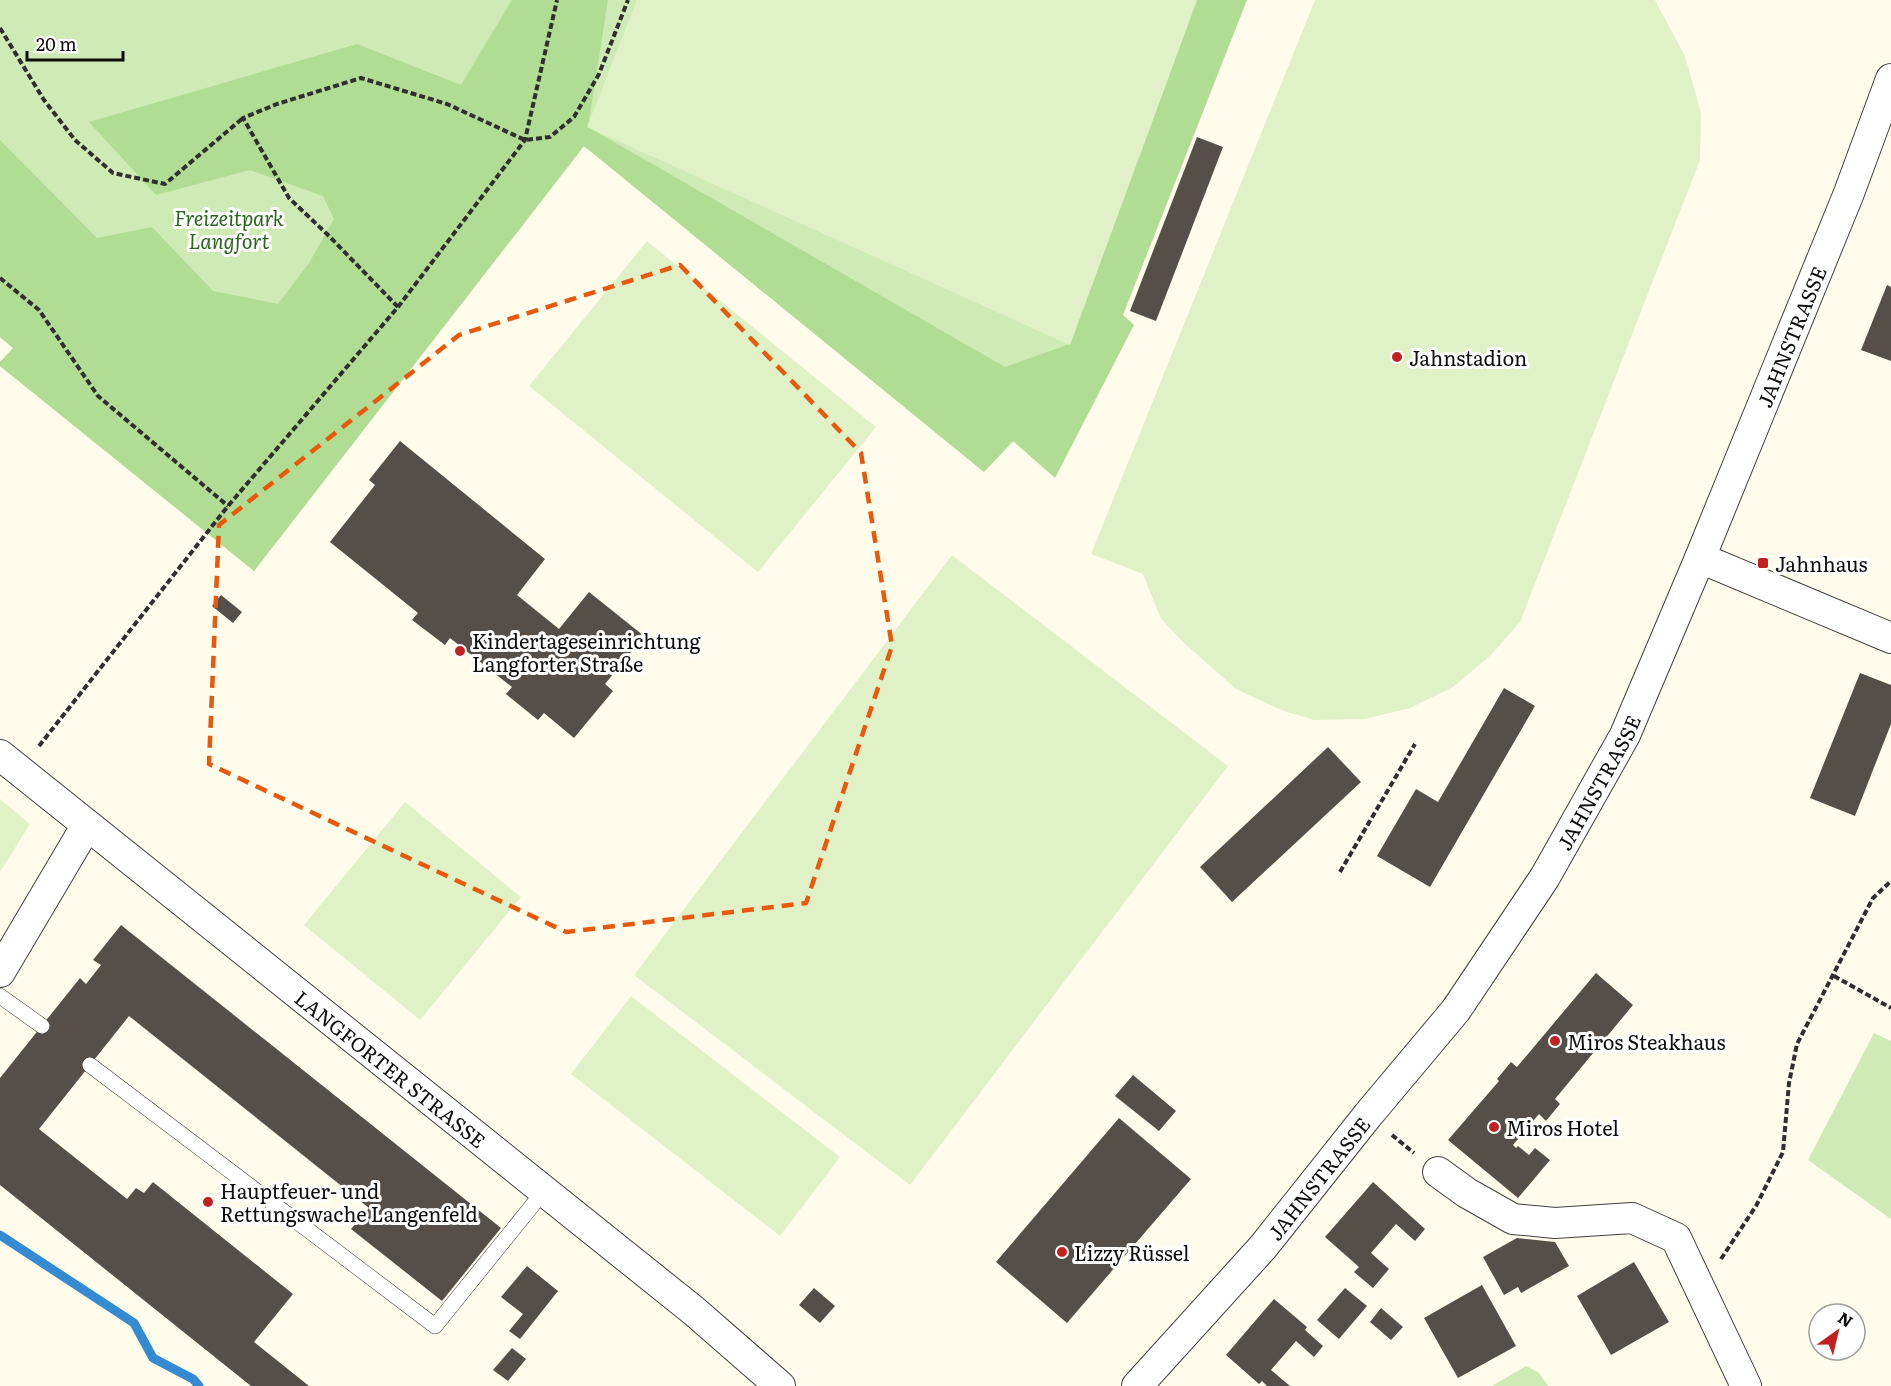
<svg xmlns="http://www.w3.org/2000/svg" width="1891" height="1386" viewBox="0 0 1891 1386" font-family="Literata,serif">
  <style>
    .green { fill: #ceeab5 }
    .forest { fill: #b1dc94 }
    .pitch { fill: #e1f1c7 }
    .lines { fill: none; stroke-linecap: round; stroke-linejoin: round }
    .stream { stroke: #348bd1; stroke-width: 9 }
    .building { fill: #564e49 }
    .lane-casing { stroke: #404040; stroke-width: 16 }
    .street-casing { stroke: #404040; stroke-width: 32 }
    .path { stroke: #2f2f2f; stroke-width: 4; stroke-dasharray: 6 3; stroke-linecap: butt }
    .lane { stroke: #fff; stroke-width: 15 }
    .street { stroke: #fff; stroke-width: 30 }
    .marked { fill: none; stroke: #e8590c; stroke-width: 4.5; stroke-dasharray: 12 8; stroke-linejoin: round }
    .poi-dot { fill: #c12120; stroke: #fff; stroke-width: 2 }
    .labels { text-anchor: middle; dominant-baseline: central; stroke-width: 6; stroke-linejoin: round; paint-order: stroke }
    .park-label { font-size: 20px; font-style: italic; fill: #27661b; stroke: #fff }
    .street-label { font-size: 20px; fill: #0d0d0d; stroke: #fff }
    .poi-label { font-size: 20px; fill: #0d0d0d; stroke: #fff; text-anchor: start }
  </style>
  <rect width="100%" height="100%" fill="#fffcec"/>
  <g class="green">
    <path d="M 0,0 L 1220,0 L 1083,368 L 984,472 L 584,146 L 254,571 L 0,366 L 0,362 L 13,348 L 0,337 Z"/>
    <path d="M 1874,1033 L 1891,1041 L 1891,1219 L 1808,1160 Z"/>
    <path d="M 1526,1366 L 1538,1372 L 1548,1386 L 1492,1386 Z"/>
  </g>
  <path class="forest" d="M 512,0 L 608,0 L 588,127 L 1005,367 L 1070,344 L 1197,0 L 1247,0 L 1123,315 L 1134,325 L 1055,478 L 1013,441 L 984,472 L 584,146 L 254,571 L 0,366 L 0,362 L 13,348 L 0,337 L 0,140 L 97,238 L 152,227 L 213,291 L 278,304 L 309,263 L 334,219 L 323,196 L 250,170 L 156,195 L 89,122 L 357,44 L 461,85 Z"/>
  <g class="pitch">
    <path d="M 637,0 L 1197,0 L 1070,345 L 587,127 Z"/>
    <path d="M 1315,0 L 1655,0 L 1685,56 L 1701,113 L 1700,160 L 1520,622 L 1492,654 L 1453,687 L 1410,708 L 1365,719 L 1314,720 L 1281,710 L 1236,689 L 1184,643 L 1161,619 L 1143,574 L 1091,554 Z"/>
    <path d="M 647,241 L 876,427 L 758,572 L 529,386 Z"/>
    <path d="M 952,555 L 1228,766 L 910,1185 L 634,975 Z"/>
    <path d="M 0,799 L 30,824 L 0,872 Z"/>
    <path d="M 405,802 L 521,897 L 420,1020 L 304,925 Z"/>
    <path d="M 631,996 L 840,1157 L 780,1236 L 571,1074 Z"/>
  </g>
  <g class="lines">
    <path class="stream" d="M 0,1235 L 134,1323 L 153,1358 L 193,1379 L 199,1386"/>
  </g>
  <g class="building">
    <path d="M 1197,137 L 1223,147 L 1156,321 L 1130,311 Z"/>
    <path d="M 1887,285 L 1891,287 L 1891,361 L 1861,350 Z"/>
    <path d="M 400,441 L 545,559 L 517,595 L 559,629 L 589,592 L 644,636 L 605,684 L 613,691 L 574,738 L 544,713 L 538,720 L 506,694 L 512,687 L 450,638 L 445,645 L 412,620 L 418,613 L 330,542 L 375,485 L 369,480 Z"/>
    <path d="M 221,595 L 242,612 L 233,623 L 212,606 Z"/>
    <path d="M 1860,673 L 1891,685 L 1891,724 L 1855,816 L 1810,798 Z"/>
    <path d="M 1504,688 L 1535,706 L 1430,887 L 1377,856 L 1416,789 L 1438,802 Z"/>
    <path d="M 1328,747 L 1361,782 L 1232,902 L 1200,867 Z"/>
    <path d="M 121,925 L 501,1228 L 442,1301 L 351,1229 L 369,1208 L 129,1016 L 39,1129 L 127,1199 L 136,1188 L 144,1193 L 153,1182 L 293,1294 L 254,1342 L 309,1386 L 251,1386 L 0,1185 L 0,1078 L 80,978 L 86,984 L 101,965 L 93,960 Z"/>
    <path d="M 1596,973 L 1633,1005 L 1555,1099 L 1560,1104 L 1546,1121 L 1539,1114 L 1513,1145 L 1516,1148 L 1518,1146 L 1529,1155 L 1535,1148 L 1550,1160 L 1518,1198 L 1448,1140 L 1499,1081 L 1497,1079 L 1511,1062 L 1517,1067 Z"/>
    <path d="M 1133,1075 L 1176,1111 L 1159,1131 L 1115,1096 Z"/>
    <path d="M 1119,1118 L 1191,1179 L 1067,1323 L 996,1262 Z"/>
    <path d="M 1373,1182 L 1425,1229 L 1415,1241 L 1396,1224 L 1371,1253 L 1389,1269 L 1373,1288 L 1354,1272 L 1359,1267 L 1325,1237 Z"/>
    <path d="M 1517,1238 L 1555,1242 L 1569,1266 L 1521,1293 L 1518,1287 L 1504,1295 L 1483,1257 Z"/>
    <path d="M 1634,1262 L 1669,1322 L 1611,1355 L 1577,1296 Z"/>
    <path d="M 527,1266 L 558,1291 L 520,1339 L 509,1331 L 523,1314 L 501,1297 Z"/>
    <path d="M 1482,1285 L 1516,1346 L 1458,1378 L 1424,1318 Z"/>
    <path d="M 814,1288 L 835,1306 L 820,1323 L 799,1305 Z"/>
    <path d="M 1345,1288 L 1367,1306 L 1339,1339 L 1317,1320 Z"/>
    <path d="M 1274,1299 L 1307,1327 L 1305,1330 L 1323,1346 L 1314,1357 L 1296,1341 L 1271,1370 L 1290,1386 L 1267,1386 L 1262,1381 L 1259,1384 L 1226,1355 Z"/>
    <path d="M 1381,1308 L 1403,1327 L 1391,1340 L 1370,1322 Z"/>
    <path d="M 512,1348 L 526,1359 L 508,1381 L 493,1370 Z"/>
  </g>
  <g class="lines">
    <g class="lane-casing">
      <g id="lane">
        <path d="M 0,996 L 42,1026"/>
        <path d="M 90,1065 L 435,1326 L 544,1191"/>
      </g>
    </g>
    <g class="street-casing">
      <g id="street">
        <path d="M 1700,558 L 1891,638"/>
        <path id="s1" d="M 0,755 L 694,1311 L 780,1386"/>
        <path d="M 0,972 L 87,825"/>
        <path d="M 1438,1172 L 1467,1193 L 1513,1219 L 1555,1223 L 1632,1218 L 1676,1238 L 1746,1386"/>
        <path id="s2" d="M 1137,1386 L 1263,1247 L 1368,1115 L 1456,1010 L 1545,877 L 1625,735 L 1700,558 L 1849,193 L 1891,79"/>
      </g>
    </g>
    <g class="path">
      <path d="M 0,28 L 44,100 L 75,140 L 113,173 L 165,184 L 243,118"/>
      <path d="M 0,278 L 39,310 L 98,396 L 228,506"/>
      <path d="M 398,307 L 328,235 L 289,198 L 243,118 L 277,104 L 361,78 L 447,104 L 525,140 L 550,137 L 574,117 L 599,74 L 628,0"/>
      <path d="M 39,746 L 228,506 L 398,307 L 525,140 L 557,0"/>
      <path d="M 1340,872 L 1415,744"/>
      <path d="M 1834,976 L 1891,1008"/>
      <path d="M 1392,1135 L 1414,1153"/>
      <path d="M 1721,1259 L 1756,1206 L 1783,1152 L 1789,1083 L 1797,1044 L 1873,898 L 1891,881"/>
    </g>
    <use href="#lane" class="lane"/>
    <use href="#street" class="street"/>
  </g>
  <path class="marked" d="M 680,265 L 861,453 L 892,646 L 806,903 L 566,932 L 209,764 L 219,525 L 459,335 Z"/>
  <g class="poi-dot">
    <circle cx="1397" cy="357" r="6"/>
    <rect x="1757" y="557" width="12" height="12" rx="3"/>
    <circle cx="460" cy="651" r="6"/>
    <circle cx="1555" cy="1041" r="6"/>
    <circle cx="1494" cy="1127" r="6"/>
    <circle cx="208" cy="1202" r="6"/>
    <circle cx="1062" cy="1252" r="6"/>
  </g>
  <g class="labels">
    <g class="park-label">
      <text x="229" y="217">Freizeitpark<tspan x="229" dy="23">Langfort</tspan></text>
    </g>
    <g class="street-label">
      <text stroke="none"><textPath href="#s2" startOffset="1248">JAHNSTRASSE</textPath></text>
      <text stroke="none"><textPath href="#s2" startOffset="762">JAHNSTRASSE</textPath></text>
      <text stroke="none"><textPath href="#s1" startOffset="501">LANGFORTER STRASSE</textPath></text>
      <text stroke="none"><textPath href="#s2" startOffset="276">JAHNSTRASSE</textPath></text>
    </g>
    <g class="poi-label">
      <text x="1409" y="357">Jahnstadion</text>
      <text x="1775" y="563">Jahnhaus</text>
      <text x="472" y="640">Kindertageseinrichtung<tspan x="472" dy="23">Langforter Straße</tspan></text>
      <text x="1567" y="1041">Miros Steakhaus</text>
      <text x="1506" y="1127">Miros Hotel</text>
      <text x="220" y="1190">Hauptfeuer- und<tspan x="220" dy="23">Rettungswache Langenfeld</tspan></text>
      <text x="1074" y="1252">Lizzy Rüssel</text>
    </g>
  </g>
  <g transform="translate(1837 1332) rotate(34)"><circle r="28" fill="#ffffff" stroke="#9e9e9e" stroke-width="1.5"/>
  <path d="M0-4.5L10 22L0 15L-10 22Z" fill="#c12120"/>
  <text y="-9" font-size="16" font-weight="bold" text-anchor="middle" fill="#0d0d0d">N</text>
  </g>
  <path d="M27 51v9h96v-9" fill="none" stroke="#0d0d0d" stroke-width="3"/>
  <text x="36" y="51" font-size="18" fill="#0d0d0d" stroke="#ffffff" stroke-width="4.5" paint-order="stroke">20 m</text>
</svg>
